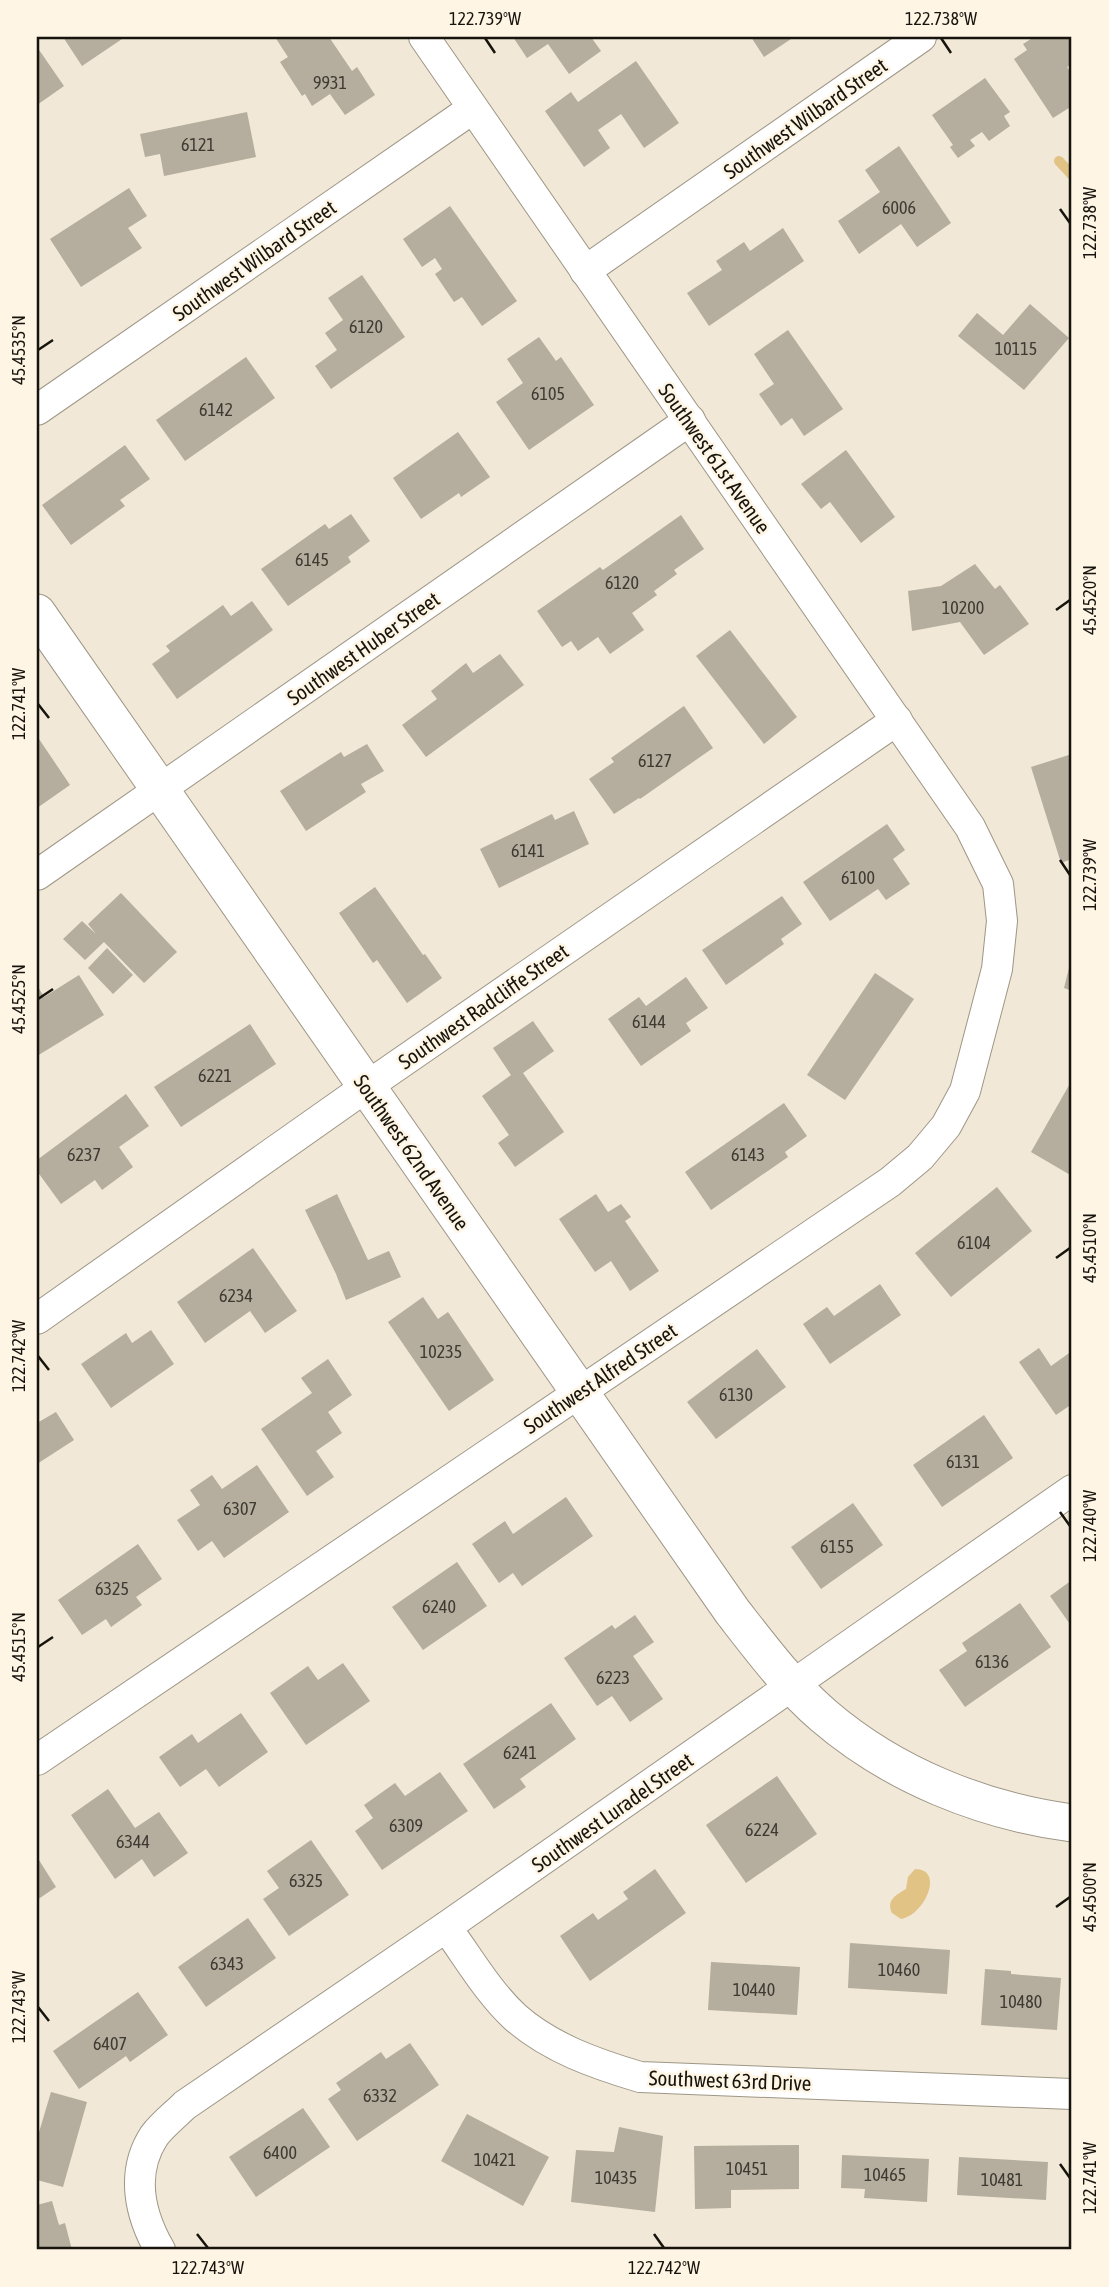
<svg xmlns="http://www.w3.org/2000/svg" width="1109" height="2287" viewBox="0 0 1109 2287" font-family="'Asap Condensed',sans-serif">
  <style>
    .water { fill: #e1c386 }
    .lines { fill: none; stroke-linecap: round; stroke-linejoin: round }
    .stream { stroke: #e1c386; stroke-width: 10 }
    .building { fill: #b5ad9d }
    .minor-casing { stroke: #9e9686; stroke-width: 32 }
    .tertiary-casing { stroke: #9e9686; stroke-width: 39 }
    .minor { stroke: #fff; stroke-width: 30 }
    .tertiary { stroke: #fff; stroke-width: 37 }
    .ticks { fill: none; stroke: #17140e; stroke-width: 2.5 }
    .labels { text-anchor: middle; dominant-baseline: central; stroke-width: 5; stroke-linejoin: round; paint-order: stroke }
    .number-label { font-size: 18px; fill: #3e3a32 }
    .street-label { font-size: 21px; fill: #17140e; stroke: #fef5e4 }
    .neatline { fill: none; stroke: #17140e; stroke-width: 2.5 }
    .ticks-label { font-size: 18px; text-anchor: middle; fill: #17140e }
  </style>
  <rect width="100%" height="100%" fill="#f1e8d7"/>
  <path class="water" d="M 915,1869 C 945,1869 925,1915 901,1919 L 892,1913 C 886,1900 896,1895 906,1889 L 908,1877 Z"/>
  <g class="lines">
    <path class="stream" d="M 1059,161 L 1072,175"/>
  </g>
  <g class="building">
    <path d="M 63,37 L 125,37 L 82,66 Z"/>
    <path d="M 275,37 L 329,37 L 352,71 L 357,67 L 375,95 L 345,115 L 330,94 L 312,106 L 305,94 L 302,96 L 280,62 L 288,57 Z"/>
    <path d="M 513,37 L 591,37 L 601,51 L 569,74 L 548,44 L 527,58 Z"/>
    <path d="M 751,37 L 794,37 L 764,57 Z"/>
    <path d="M 1034,37 L 1072,37 L 1072,64 L 1067,67 L 1072,75 L 1072,106 L 1053,118 L 1014,59 L 1027,50 L 1023,44 Z"/>
    <path d="M 37,47 L 64,86 L 37,105 Z"/>
    <path d="M 636,61 L 679,123 L 644,148 L 621,114 L 598,130 L 610,148 L 584,167 L 545,111 L 571,92 L 578,102 Z"/>
    <path d="M 985,78 L 1010,112 L 1004,116 L 1010,126 L 989,141 L 982,132 L 970,140 L 975,146 L 958,158 L 950,147 L 953,145 L 932,115 Z"/>
    <path d="M 247,112 L 256,157 L 164,176 L 160,154 L 145,157 L 140,134 Z"/>
    <path d="M 899,146 L 951,223 L 917,247 L 901,224 L 859,254 L 838,221 L 880,192 L 865,170 Z"/>
    <path d="M 129,188 L 147,216 L 128,228 L 142,248 L 81,287 L 50,239 Z"/>
    <path d="M 450,206 L 517,301 L 482,326 L 462,297 L 454,302 L 435,274 L 442,269 L 435,258 L 422,267 L 403,239 Z"/>
    <path d="M 783,228 L 804,261 L 709,326 L 687,293 L 722,270 L 716,261 L 744,242 L 750,251 Z"/>
    <path d="M 362,275 L 405,337 L 331,389 L 315,366 L 337,350 L 325,333 L 343,320 L 328,298 Z"/>
    <path d="M 1030,304 L 1069,338 L 1024,390 L 958,336 L 977,313 L 1003,335 Z"/>
    <path d="M 788,330 L 843,409 L 804,436 L 792,418 L 781,426 L 759,394 L 774,384 L 754,354 Z"/>
    <path d="M 539,337 L 556,361 L 561,357 L 594,405 L 529,450 L 496,402 L 523,383 L 507,359 Z"/>
    <path d="M 246,357 L 275,398 L 185,461 L 156,420 Z"/>
    <path d="M 458,432 L 490,477 L 461,497 L 459,493 L 421,519 L 393,478 Z"/>
    <path d="M 125,445 L 150,479 L 120,500 L 125,506 L 71,545 L 42,505 Z"/>
    <path d="M 846,450 L 895,517 L 861,543 L 830,502 L 821,509 L 801,484 Z"/>
    <path d="M 351,514 L 370,541 L 348,557 L 351,562 L 288,606 L 261,569 L 325,524 L 329,529 Z"/>
    <path d="M 681,515 L 704,549 L 674,570 L 677,574 L 654,591 L 657,595 L 632,613 L 644,630 L 610,654 L 598,637 L 578,651 L 571,641 L 562,647 L 537,611 L 600,567 L 603,570 Z"/>
    <path d="M 975,564 L 995,589 L 1000,585 L 1029,624 L 984,655 L 960,622 L 912,631 L 908,591 L 941,586 Z"/>
    <path d="M 252,601 L 273,630 L 177,699 L 152,664 L 170,651 L 166,646 L 223,605 L 231,616 Z"/>
    <path d="M 730,630 L 797,717 L 764,744 L 696,656 Z"/>
    <path d="M 500,654 L 524,685 L 426,757 L 402,725 L 437,699 L 431,691 L 466,663 L 473,673 Z"/>
    <path d="M 684,706 L 713,748 L 640,799 L 639,798 L 614,814 L 589,779 L 614,762 L 611,758 Z"/>
    <path d="M 37,736 L 70,785 L 37,808 Z"/>
    <path d="M 367,744 L 384,771 L 361,784 L 366,792 L 306,831 L 280,791 L 341,752 L 344,757 Z"/>
    <path d="M 1072,754 L 1072,859 L 1061,863 L 1031,767 Z"/>
    <path d="M 574,811 L 589,844 L 499,888 L 480,849 L 552,814 L 555,820 Z"/>
    <path d="M 887,824 L 905,850 L 893,859 L 910,884 L 886,900 L 878,889 L 830,921 L 803,882 Z"/>
    <path d="M 375,887 L 423,955 L 425,954 L 442,978 L 407,1003 L 377,960 L 373,963 L 339,913 Z"/>
    <path d="M 121,893 L 177,952 L 144,983 L 104,942 L 85,960 L 63,939 L 82,921 L 96,934 L 88,924 Z"/>
    <path d="M 782,896 L 802,924 L 781,939 L 784,944 L 726,985 L 702,950 Z"/>
    <path d="M 107,948 L 133,975 L 113,994 L 88,968 Z"/>
    <path d="M 1071,960 L 1072,960 L 1072,991 L 1064,988 Z"/>
    <path d="M 875,973 L 914,999 L 845,1100 L 807,1075 Z"/>
    <path d="M 79,975 L 104,1015 L 37,1056 L 37,985 L 44,997 Z"/>
    <path d="M 686,977 L 708,1008 L 686,1023 L 691,1031 L 641,1066 L 608,1019 L 639,997 L 646,1006 Z"/>
    <path d="M 533,1021 L 554,1051 L 523,1073 L 564,1132 L 515,1167 L 498,1143 L 509,1135 L 482,1096 L 511,1075 L 493,1048 Z"/>
    <path d="M 250,1024 L 276,1064 L 181,1127 L 154,1087 Z"/>
    <path d="M 1072,1080 L 1072,1176 L 1031,1152 Z"/>
    <path d="M 126,1094 L 149,1126 L 119,1147 L 133,1167 L 102,1190 L 95,1180 L 61,1204 L 37,1171 L 37,1160 Z"/>
    <path d="M 784,1103 L 807,1136 L 785,1152 L 788,1157 L 711,1210 L 685,1172 Z"/>
    <path d="M 997,1187 L 1032,1231 L 951,1297 L 915,1253 Z"/>
    <path d="M 337,1194 L 368,1260 L 389,1251 L 401,1277 L 346,1300 L 336,1274 L 305,1210 Z"/>
    <path d="M 596,1194 L 608,1212 L 621,1204 L 631,1217 L 625,1221 L 659,1271 L 630,1291 L 611,1261 L 595,1272 L 559,1219 Z"/>
    <path d="M 253,1248 L 297,1311 L 265,1333 L 250,1311 L 205,1343 L 177,1302 Z"/>
    <path d="M 880,1284 L 901,1315 L 830,1364 L 803,1324 L 827,1307 L 834,1316 Z"/>
    <path d="M 423,1297 L 438,1319 L 448,1312 L 494,1380 L 449,1411 L 388,1322 Z"/>
    <path d="M 151,1330 L 174,1364 L 111,1408 L 81,1364 L 126,1333 L 132,1343 Z"/>
    <path d="M 1039,1348 L 1051,1366 L 1072,1351 L 1072,1404 L 1056,1415 L 1019,1362 Z"/>
    <path d="M 757,1349 L 786,1387 L 716,1439 L 687,1402 Z"/>
    <path d="M 328,1359 L 352,1395 L 328,1412 L 342,1433 L 316,1451 L 334,1477 L 307,1496 L 261,1429 L 312,1393 L 301,1378 Z"/>
    <path d="M 56,1412 L 74,1440 L 37,1464 L 37,1423 Z"/>
    <path d="M 984,1415 L 1013,1458 L 942,1507 L 913,1465 Z"/>
    <path d="M 257,1465 L 289,1512 L 224,1558 L 212,1541 L 198,1551 L 177,1520 L 200,1505 L 190,1490 L 212,1475 L 222,1489 Z"/>
    <path d="M 566,1497 L 593,1536 L 522,1586 L 513,1573 L 499,1583 L 472,1544 L 505,1521 L 513,1534 Z"/>
    <path d="M 853,1503 L 883,1545 L 821,1589 L 791,1547 Z"/>
    <path d="M 138,1544 L 162,1579 L 136,1597 L 142,1605 L 111,1627 L 106,1619 L 82,1635 L 58,1600 Z"/>
    <path d="M 457,1562 L 487,1606 L 423,1650 L 392,1607 Z"/>
    <path d="M 1072,1580 L 1072,1627 L 1050,1596 Z"/>
    <path d="M 1020,1603 L 1051,1647 L 965,1707 L 939,1670 L 967,1651 L 962,1643 Z"/>
    <path d="M 635,1615 L 654,1642 L 633,1656 L 663,1699 L 630,1722 L 612,1696 L 597,1706 L 564,1658 L 612,1625 L 615,1629 Z"/>
    <path d="M 343,1663 L 370,1701 L 306,1745 L 270,1693 L 308,1666 L 318,1680 Z"/>
    <path d="M 551,1703 L 576,1739 L 520,1779 L 526,1787 L 494,1809 L 463,1764 Z"/>
    <path d="M 241,1713 L 268,1752 L 219,1787 L 206,1769 L 180,1787 L 159,1757 L 192,1734 L 198,1743 Z"/>
    <path d="M 440,1772 L 468,1811 L 382,1870 L 355,1831 L 373,1818 L 364,1805 L 395,1783 L 405,1796 Z"/>
    <path d="M 777,1776 L 817,1834 L 746,1883 L 706,1825 Z"/>
    <path d="M 108,1789 L 135,1828 L 159,1812 L 188,1853 L 154,1877 L 142,1859 L 115,1879 L 71,1815 Z"/>
    <path d="M 311,1840 L 349,1895 L 289,1936 L 263,1899 L 279,1888 L 267,1871 Z"/>
    <path d="M 37,1857 L 56,1887 L 37,1900 Z"/>
    <path d="M 655,1869 L 686,1913 L 590,1981 L 560,1936 L 593,1913 L 598,1920 L 628,1899 L 623,1892 Z"/>
    <path d="M 248,1918 L 276,1958 L 206,2007 L 178,1967 Z"/>
    <path d="M 850,1943 L 950,1950 L 947,1994 L 848,1988 Z"/>
    <path d="M 711,1962 L 800,1967 L 797,2015 L 708,2010 Z"/>
    <path d="M 985,1969 L 1011,1971 L 1011,1974 L 1061,1978 L 1057,2030 L 981,2025 Z"/>
    <path d="M 138,1992 L 168,2035 L 130,2062 L 126,2056 L 79,2089 L 53,2051 Z"/>
    <path d="M 410,2043 L 439,2085 L 357,2141 L 328,2099 L 341,2090 L 336,2083 L 381,2052 L 386,2059 Z"/>
    <path d="M 51,2092 L 87,2102 L 63,2187 L 37,2180 L 37,2139 Z"/>
    <path d="M 303,2108 L 330,2147 L 256,2197 L 229,2157 Z"/>
    <path d="M 467,2114 L 549,2157 L 523,2206 L 441,2161 Z"/>
    <path d="M 619,2127 L 663,2136 L 655,2212 L 571,2202 L 576,2150 L 614,2152 Z"/>
    <path d="M 799,2145 L 799,2189 L 731,2190 L 731,2208 L 695,2209 L 694,2146 Z"/>
    <path d="M 842,2155 L 929,2159 L 927,2202 L 864,2198 L 865,2189 L 841,2188 Z"/>
    <path d="M 959,2157 L 1048,2162 L 1046,2200 L 957,2195 Z"/>
    <path d="M 52,2201 L 59,2225 L 65,2223 L 72,2250 L 37,2250 L 37,2205 Z"/>
  </g>
  <g class="lines">
    <g class="minor-casing">
      <g id="minor">
        <path d="M 585,271 L 921,37"/>
        <path d="M 37,410 L 472,109"/>
        <path d="M 37,875 L 690,420"/>
        <path d="M 37,1319 L 366,1087 L 897,720"/>
        <path d="M 37,1760 L 890,1182 L 920,1157 L 946,1126 L 965,1091 L 997,969 L 1002,921 L 998,884 L 970,827 L 424,37"/>
        <path d="M 446,1927 C 468,1957 488,1992 515,2017 C 550,2048 596,2064 640,2077 L 1072,2094"/>
        <path d="M 160,2250 C 140,2215 130,2173 154,2136 C 162,2125 175,2115 185,2105 L 446,1927 L 1072,1490"/>
      </g>
    </g>
    <g class="tertiary-casing">
      <path id="tertiary" d="M 37,613 L 732,1611 C 760,1647 789,1686 824,1716 C 893,1775 982,1811 1072,1823"/>
    </g>
    <use href="#minor" class="minor"/>
    <use href="#tertiary" class="tertiary"/>
  </g>
  <path class="ticks" d="M 485,38 L 495,53M 941,38 L 951,53M 1060,209 L 1070,223M 38,350 L 53,340M 1056,610 L 1070,600M 38,704 L 49,718M 1060,860 L 1070,875M 38,999 L 53,989M 1056,1258 L 1070,1248M 38,1356 L 49,1370M 1060,1512 L 1070,1526M 38,1647 L 53,1637M 1056,1907 L 1070,1897M 38,2007 L 49,2021M 1060,2164 L 1070,2178M 197,2234 L 208,2248M 654,2234 L 664,2248"/>
  <g class="labels">
    <g class="number-label">
      <text x="330" y="82">9931</text>
      <text x="198" y="144">6121</text>
      <text x="899" y="207">6006</text>
      <text x="366" y="326">6120</text>
      <text x="1016" y="348">10115</text>
      <text x="548" y="393">6105</text>
      <text x="216" y="409">6142</text>
      <text x="312" y="559">6145</text>
      <text x="622" y="582">6120</text>
      <text x="963" y="607">10200</text>
      <text x="655" y="760">6127</text>
      <text x="528" y="850">6141</text>
      <text x="858" y="877">6100</text>
      <text x="649" y="1021">6144</text>
      <text x="215" y="1075">6221</text>
      <text x="84" y="1154">6237</text>
      <text x="748" y="1154">6143</text>
      <text x="974" y="1242">6104</text>
      <text x="236" y="1295">6234</text>
      <text x="441" y="1351">10235</text>
      <text x="736" y="1394">6130</text>
      <text x="963" y="1461">6131</text>
      <text x="240" y="1508">6307</text>
      <text x="837" y="1546">6155</text>
      <text x="112" y="1588">6325</text>
      <text x="439" y="1606">6240</text>
      <text x="992" y="1661">6136</text>
      <text x="613" y="1677">6223</text>
      <text x="520" y="1752">6241</text>
      <text x="406" y="1825">6309</text>
      <text x="762" y="1829">6224</text>
      <text x="133" y="1841">6344</text>
      <text x="306" y="1880">6325</text>
      <text x="227" y="1963">6343</text>
      <text x="899" y="1969">10460</text>
      <text x="754" y="1989">10440</text>
      <text x="1021" y="2001">10480</text>
      <text x="110" y="2043">6407</text>
      <text x="380" y="2095">6332</text>
      <text x="280" y="2152">6400</text>
      <text x="495" y="2159">10421</text>
      <text x="747" y="2168">10451</text>
      <text x="885" y="2174">10465</text>
      <text x="616" y="2177">10435</text>
      <text x="1002" y="2179">10481</text>
    </g>
    <g class="street-label">
      <text transform="translate(805 118) rotate(-35)">Southwest Wilbard Street</text>
      <text transform="translate(254 260) rotate(-35)">Southwest Wilbard Street</text>
      <text transform="translate(715 458) rotate(55)">Southwest 61st Avenue</text>
      <text transform="translate(363 648) rotate(-35)">Southwest Huber Street</text>
      <text transform="translate(483 1006) rotate(-35)">Southwest Radcliffe Street</text>
      <text transform="translate(412 1152) rotate(55)">Southwest 62nd Avenue</text>
      <text transform="translate(600 1378) rotate(-34)">Southwest Alfred Street</text>
      <text transform="translate(612 1812) rotate(-35)">Southwest Luradel Street</text>
      <text transform="translate(730 2080) rotate(2)">Southwest 63rd Drive</text>
    </g>
  </g>
  <rect width="1109" height="2287" fill="none" stroke="#fef5e4" stroke-width="77"/>
  <rect x="38" y="38" width="1032" height="2210" class="neatline"/>
  <g class="ticks-label">
    <text x="485" y="25">122.739°W</text>
    <text x="941" y="25">122.738°W</text>
    <text transform="translate(1090 223) rotate(-90)" y="6">122.738°W</text>
    <text transform="translate(19 350) rotate(-90)" y="6">45.4535°N</text>
    <text transform="translate(1090 600) rotate(-90)" y="6">45.4520°N</text>
    <text transform="translate(19 704) rotate(-90)" y="6">122.741°W</text>
    <text transform="translate(1090 875) rotate(-90)" y="6">122.739°W</text>
    <text transform="translate(19 999) rotate(-90)" y="6">45.4525°N</text>
    <text transform="translate(1090 1248) rotate(-90)" y="6">45.4510°N</text>
    <text transform="translate(19 1356) rotate(-90)" y="6">122.742°W</text>
    <text transform="translate(1090 1526) rotate(-90)" y="6">122.740°W</text>
    <text transform="translate(19 1647) rotate(-90)" y="6">45.4515°N</text>
    <text transform="translate(1090 1897) rotate(-90)" y="6">45.4500°N</text>
    <text transform="translate(19 2007) rotate(-90)" y="6">122.743°W</text>
    <text transform="translate(1090 2178) rotate(-90)" y="6">122.741°W</text>
    <text x="208" y="2274">122.743°W</text>
    <text x="664" y="2274">122.742°W</text>
  </g>
</svg>
